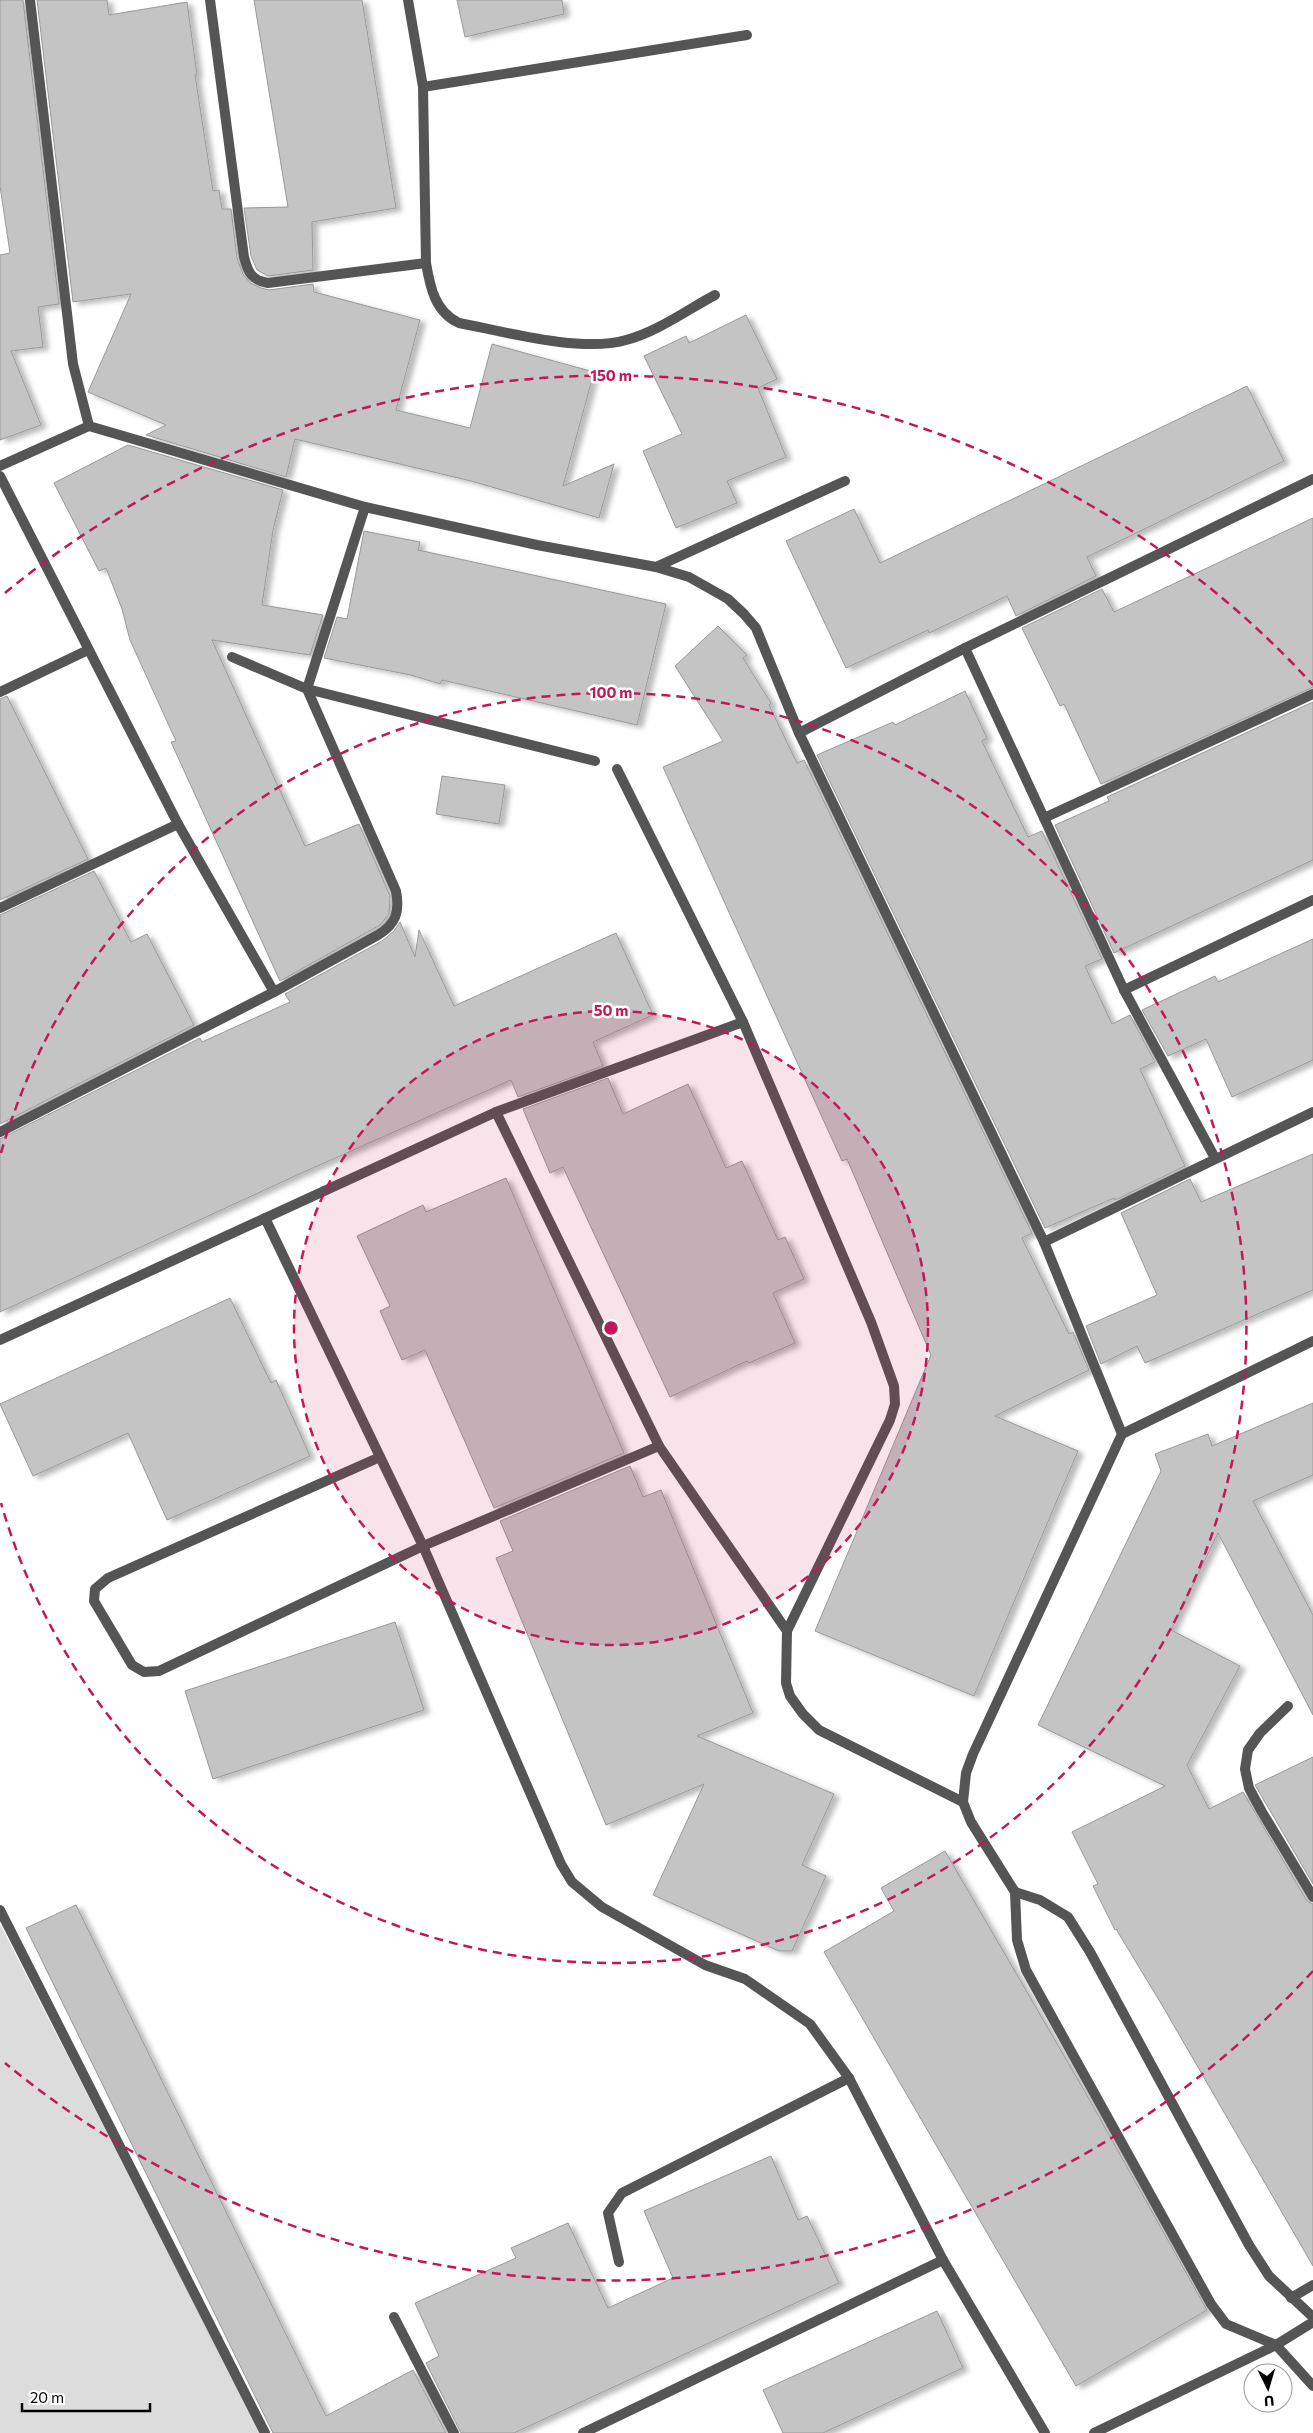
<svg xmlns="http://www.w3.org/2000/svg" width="1313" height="2433" viewBox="0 0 1313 2433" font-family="Commissioner,sans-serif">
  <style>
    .green { fill: #dcdcdc }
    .building { fill: #c4c4c4; stroke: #999; filter: url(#shadow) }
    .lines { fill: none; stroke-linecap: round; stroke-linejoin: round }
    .minor { stroke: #555; stroke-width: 10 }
    .ring { fill: none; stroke: #c2185b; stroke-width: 2.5; stroke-dasharray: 9 6 }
    .centre { fill: #c2185b; stroke: #fff; stroke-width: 2.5 }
    .ring-label { font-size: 15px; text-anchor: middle; font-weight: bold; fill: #c2185b; stroke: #fff; stroke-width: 5; stroke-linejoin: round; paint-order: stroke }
  </style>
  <defs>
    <filter id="shadow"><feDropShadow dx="5.5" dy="3" stdDeviation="2.5" flood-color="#0004"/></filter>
  </defs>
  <rect width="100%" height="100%" fill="#fff"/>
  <path class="green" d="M 0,1924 L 261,2433 L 0,2433 Z"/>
  <g class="building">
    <path d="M 0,0 L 23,0 L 59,304 L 38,307 L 43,347 L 11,351 L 41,425 L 0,440 L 0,255 L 10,253 L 0,186 Z"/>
    <path d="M 37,0 L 107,0 L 109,15 L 187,2 L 197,75 L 195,75 L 213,191 L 219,190 L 222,209 L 231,209 L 237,258 L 243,274 L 250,283 L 261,288 L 269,290 L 313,284 L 314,292 L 420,320 L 396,410 L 470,428 L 492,344 L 594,372 L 563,486 L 614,464 L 599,518 L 471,481 L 295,439 L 286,477 L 146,435 L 166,425 L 88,392 L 131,294 L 73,302 Z"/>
    <path d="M 254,0 L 362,0 L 396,208 L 312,222 L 313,270 L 268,276 L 257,270 L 251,256 L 244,208 L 288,207 Z"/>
    <path d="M 457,0 L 562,0 L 564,14 L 465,37 Z"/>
    <path d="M 746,315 L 777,379 L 758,388 L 786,457 L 727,481 L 737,503 L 676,528 L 643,451 L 682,434 L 644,356 L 686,336 L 689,343 Z"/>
    <path d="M 1247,386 L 1284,461 L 1087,557 L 1096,576 L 1016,616 L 1007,596 L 929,633 L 928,630 L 846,668 L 786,541 L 854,509 L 880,563 Z"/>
    <path d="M 128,445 L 283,490 L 273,530 L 262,605 L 323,615 L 310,655 L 212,640 L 305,846 L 359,824 L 390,896 L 389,914 L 380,925 L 280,981 L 171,742 L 176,741 L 130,640 L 122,609 L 106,568 L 99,571 L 54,483 Z"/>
    <path d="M 1313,518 L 1313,687 L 1101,784 L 1064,704 L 1060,706 L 1022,628 L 1102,589 L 1114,612 Z"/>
    <path d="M 364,531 L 420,542 L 418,550 L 666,604 L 637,725 L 442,680 L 440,684 L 411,675 L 324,658 L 337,617 L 347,619 Z"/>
    <path d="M 718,626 L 747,655 L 743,658 L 771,703 L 769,705 L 797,763 L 804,760 L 1032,1233 L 1022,1238 L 1069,1334 L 1073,1332 L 1089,1370 L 995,1416 L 1078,1451 L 974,1696 L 815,1631 L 931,1355 L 847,1159 L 842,1161 L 663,767 L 723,741 L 675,666 Z"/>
    <path d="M 965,691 L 987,738 L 982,741 L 1028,837 L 1042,831 L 1102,959 L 1085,966 L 1112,1024 L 1130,1015 L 1155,1062 L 1140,1069 L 1185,1166 L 1115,1200 L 1114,1198 L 1045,1228 L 817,755 L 893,722 L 895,725 Z"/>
    <path d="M 7,696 L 88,859 L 0,900 L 0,699 Z"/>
    <path d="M 1313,702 L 1313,860 L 1114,953 L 1055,825 L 1109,801 L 1107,797 Z"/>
    <path d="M 442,776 L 505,785 L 499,824 L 436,814 Z"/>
    <path d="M 94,871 L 131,942 L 147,934 L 194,1025 L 0,1124 L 0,915 Z"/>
    <path d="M 400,922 L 415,957 L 419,930 L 454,1006 L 616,933 L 653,1015 L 593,1042 L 603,1066 L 518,1097 L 511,1080 L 295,1176 L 0,1312 L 0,1139 L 200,1038 L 202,1042 L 290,1002 L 285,994 L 382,941 L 394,931 Z"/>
    <path d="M 1313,939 L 1313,1060 L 1232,1097 L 1206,1039 L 1168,1056 L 1142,1010 L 1215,976 L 1218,982 Z"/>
    <path d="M 608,1078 L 623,1114 L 688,1084 L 726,1168 L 742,1161 L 778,1240 L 785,1237 L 804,1279 L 773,1293 L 795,1343 L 749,1363 L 747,1361 L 670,1397 L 563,1167 L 550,1173 L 523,1109 Z"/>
    <path d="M 1313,1154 L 1313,1290 L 1145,1363 L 1137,1346 L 1101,1364 L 1086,1326 L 1157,1295 L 1121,1213 L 1190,1179 L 1201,1202 Z"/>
    <path d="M 506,1178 L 624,1453 L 494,1508 L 425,1350 L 402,1360 L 380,1311 L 390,1306 L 357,1236 L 423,1205 L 426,1212 Z"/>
    <path d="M 230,1298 L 271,1383 L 276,1380 L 310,1456 L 167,1520 L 128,1433 L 33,1476 L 0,1404 Z"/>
    <path d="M 1313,1403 L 1313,1475 L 1253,1501 L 1313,1615 L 1313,1715 L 1218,1533 L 1171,1630 L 1240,1666 L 1187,1765 L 1209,1809 L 1243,1792 L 1307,1901 L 1313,1904 L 1313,2266 L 1162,2005 L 1116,1929 L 1115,1930 L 1093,1886 L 1098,1884 L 1072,1832 L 1165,1786 L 1038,1725 L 1161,1471 L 1155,1454 L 1208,1434 L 1212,1446 Z"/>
    <path d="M 630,1466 L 643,1497 L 661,1490 L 753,1713 L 697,1736 L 834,1794 L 802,1865 L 826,1876 L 792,1951 L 779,1951 L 653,1895 L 704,1784 L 606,1825 L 496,1558 L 513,1551 L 500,1521 Z"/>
    <path d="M 395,1622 L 424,1710 L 213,1779 L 185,1691 Z"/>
    <path d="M 1313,1757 L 1313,1884 L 1255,1785 Z"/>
    <path d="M 945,1851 L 1084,2090 L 1207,2310 L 1076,2386 L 824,1952 L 894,1911 L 881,1888 Z"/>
    <path d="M 76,1905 L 326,2416 L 413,2370 L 446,2433 L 273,2433 L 26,1928 Z"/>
    <path d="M 771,2156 L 798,2220 L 807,2216 L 839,2283 L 514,2433 L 461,2433 L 426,2363 L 439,2356 L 415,2303 L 516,2258 L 511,2248 L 568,2223 L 608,2308 L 673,2278 L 644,2211 Z"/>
    <path d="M 937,2311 L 963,2368 L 823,2433 L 783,2433 L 763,2390 Z"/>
  </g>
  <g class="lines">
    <g class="minor">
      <path d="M 30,0 L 73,364 L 89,426"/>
      <path d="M 210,0 L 244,257 C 248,272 251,280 268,283 L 426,263"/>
      <path d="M 408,0 L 423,87 L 426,263 C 430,287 435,312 459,323 C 506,332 581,353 626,340 C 657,332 687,310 715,295"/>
      <path d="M 423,87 L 747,35"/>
      <path d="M 0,466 L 89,426 L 365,507 L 537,545 L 656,567 L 689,577 L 728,599 L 744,614 L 756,628 L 799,733 L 1044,1242 L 1122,1434 L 973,1754 L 966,1773 L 963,1802 L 971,1822 L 1015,1892 L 1017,1940 L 1026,1970 L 1211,2304 L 1226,2324 L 1276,2345 L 1313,2386"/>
      <path d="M 0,476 L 178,824 L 274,992"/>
      <path d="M 656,567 L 845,481"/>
      <path d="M 965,648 L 1124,990 L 1215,1158"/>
      <path d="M 232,657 L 307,689 L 595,761"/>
      <path d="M 0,692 L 88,650"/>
      <path d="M 799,733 L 965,648 L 1313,479"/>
      <path d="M 617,769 L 743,1022 L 871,1322 L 894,1386 L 895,1404 L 890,1420 L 787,1631 L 786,1683 L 790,1696 L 803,1714 L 819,1730 L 963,1802"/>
      <path d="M 1044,818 L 1313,694"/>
      <path d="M 0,908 L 178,824"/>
      <path d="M 1124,990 L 1313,900"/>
      <path d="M 496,1112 L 659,1446 L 787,1631"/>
      <path d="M 0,1132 L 274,992 L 378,935 C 396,924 400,912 396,891 L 307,689 L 365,507"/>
      <path d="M 265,1218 L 423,1546 L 561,1864 L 572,1882 L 602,1907 L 705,1965 L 745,1979 L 810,2024 L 849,2078 L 943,2260 L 1045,2433"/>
      <path d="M 1044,1242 L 1313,1112"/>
      <path d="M 0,1340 L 496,1112 L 743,1022"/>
      <path d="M 1122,1434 L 1313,1341"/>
      <path d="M 380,1457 L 108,1578 L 95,1589 L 94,1601 L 132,1665 L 144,1672 L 159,1671 L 423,1546 L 659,1446"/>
      <path d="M 1288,1706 L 1260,1733 L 1248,1750 L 1245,1769 L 1249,1788 L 1262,1812 L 1313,1897"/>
      <path d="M 1015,1892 L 1040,1900 L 1068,1917 L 1090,1952 L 1249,2245 L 1269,2276 L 1313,2317"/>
      <path d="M 0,1910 L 265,2433"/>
      <path d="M 619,2262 L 608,2213 L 622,2193 L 849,2078"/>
      <path d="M 1291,2298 L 1313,2285"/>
      <path d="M 394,2317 L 454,2433"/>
      <path d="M 583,2433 L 943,2260"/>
      <path d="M 1094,2433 L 1276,2345 L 1313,2322"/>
    </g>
  </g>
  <circle cx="611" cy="1328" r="317" fill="#c2185b" fill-opacity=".12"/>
  <g class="ring">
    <circle cx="611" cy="1328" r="317"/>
    <path d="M1 1153A635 635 0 1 1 1 1503"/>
    <path d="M1313 1971A952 952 0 0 1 5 2063M5 593A952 952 0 0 1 1313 685"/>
  </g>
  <circle cx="611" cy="1328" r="8" class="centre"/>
  <g class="ring-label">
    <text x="611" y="381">150 m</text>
    <text x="611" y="698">100 m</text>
    <text x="611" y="1016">50 m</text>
  </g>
  <g transform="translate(1268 2388) rotate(175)"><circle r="24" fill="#ffffff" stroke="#999999"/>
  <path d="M0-4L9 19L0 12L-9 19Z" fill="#000000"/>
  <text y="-8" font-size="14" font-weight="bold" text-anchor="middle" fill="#000000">U</text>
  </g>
  <path d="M22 2403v8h128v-8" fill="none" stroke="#000000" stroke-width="2.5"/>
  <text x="30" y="2403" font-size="15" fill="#000000" stroke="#ffffff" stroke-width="4" paint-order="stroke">20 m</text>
</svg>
